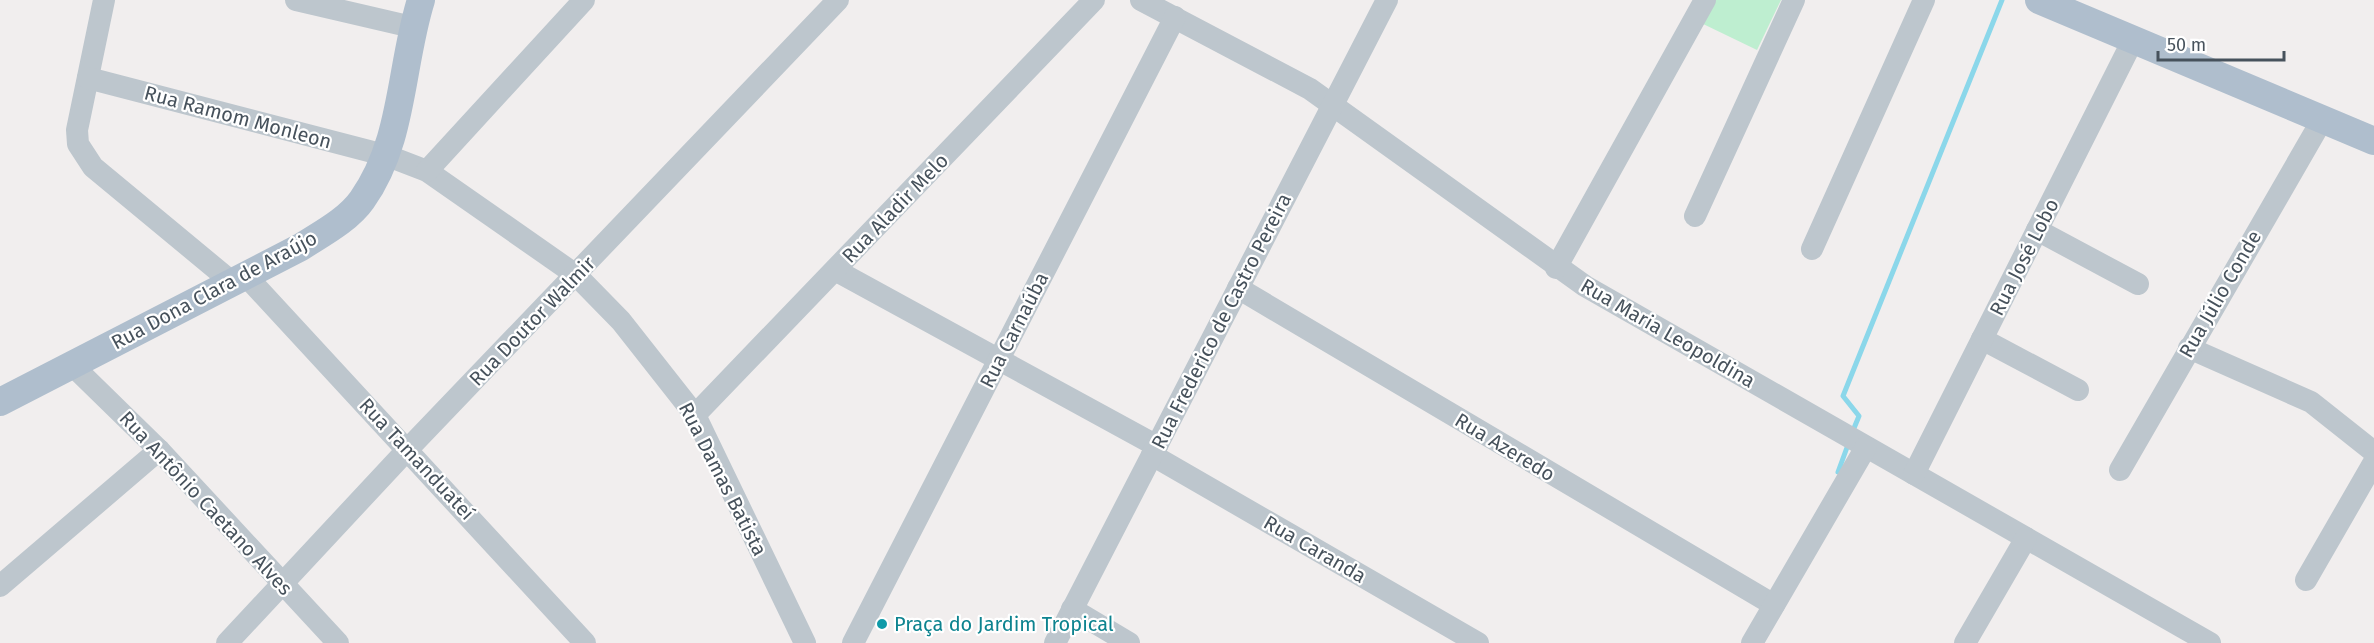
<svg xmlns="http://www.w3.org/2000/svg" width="2374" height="643" viewBox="0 0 2374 643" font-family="'Fira Sans',sans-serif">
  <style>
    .green { fill: #beeed0 }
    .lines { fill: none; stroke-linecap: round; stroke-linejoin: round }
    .stream { stroke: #8bd7ea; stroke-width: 5 }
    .minor { stroke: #bdc6cd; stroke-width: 22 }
    .major { stroke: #afbecd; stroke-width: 28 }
    .culture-dot { fill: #0f9aa8; stroke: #fff; stroke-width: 2 }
    .labels { text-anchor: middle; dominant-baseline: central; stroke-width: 4.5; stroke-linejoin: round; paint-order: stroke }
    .street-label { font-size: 20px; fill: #47525c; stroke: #fff }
    .culture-label { font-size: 20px; fill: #0d838f; stroke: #fff; text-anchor: start }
  </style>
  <rect width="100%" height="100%" fill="#f1eeee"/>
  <path class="green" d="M 1712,0 L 1781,0 L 1757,50 L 1699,22 Z"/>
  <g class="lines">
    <g class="stream">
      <path d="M 1852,433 L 1859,416 L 1843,396 L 2002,0"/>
      <path d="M 1838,472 L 1849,442"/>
    </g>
    <g class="minor">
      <path d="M 104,0 L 77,130 L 78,144 L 93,167 L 233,283"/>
      <path d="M 296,0 L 412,27"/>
      <path d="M 1141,0 L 1310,89 L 1585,286 L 2210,643"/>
      <path d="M 88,78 L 388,156 L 427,171 L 576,275 L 621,321 L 695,415 L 805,643"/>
      <path d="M 427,171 L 584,0"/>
      <path d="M 1695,216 L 1794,0"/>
      <path d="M 2037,230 L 2138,284"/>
      <path d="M 1812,249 L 1924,0"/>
      <path d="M 1556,268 L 1705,0"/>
      <path d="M 835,270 L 1157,446"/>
      <path d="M 247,277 L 585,643"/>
      <path d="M 1238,288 L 1774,605"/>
      <path d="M 1982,339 L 2078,390"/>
      <path d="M 2189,348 L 2311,402 L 2374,452"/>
      <path d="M 71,364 L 159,450 L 338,643"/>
      <path d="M 695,415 L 1094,0"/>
      <path d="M 1152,455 L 1478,643"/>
      <path d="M 2120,470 L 2322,120"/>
      <path d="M 1914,474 L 2133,40"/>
      <path d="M 2306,580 L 2374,462"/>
      <path d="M 0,586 L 159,450"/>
      <path d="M 1072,609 L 1129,643"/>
      <path d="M 227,643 L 407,450 L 838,0"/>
      <path d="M 853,643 L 1175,17"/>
      <path d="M 1055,643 L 1387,0"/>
      <path d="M 1752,643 L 1866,447"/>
      <path d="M 1965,643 L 2026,538"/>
    </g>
    <g class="major">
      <path d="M 2039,0 L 2374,141"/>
      <path d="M 0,402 L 301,247 C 321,234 348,220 362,200 C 404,141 400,67 421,0"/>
    </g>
  </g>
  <circle class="culture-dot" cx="882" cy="624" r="6"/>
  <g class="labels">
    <g class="street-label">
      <text transform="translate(238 117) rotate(15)">Rua Ramom Monleon</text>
      <text transform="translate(895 208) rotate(-46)">Rua Aladir Melo</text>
      <text transform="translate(2024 257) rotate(-63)">Rua José Lobo</text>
      <text transform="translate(214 290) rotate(-28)">Rua Dona Clara de Araújo</text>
      <text transform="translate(2220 294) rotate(-60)">Rua Júlio Conde</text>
      <text transform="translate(532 321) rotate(-46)">Rua Doutor Walmir</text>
      <text transform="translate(1221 321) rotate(-63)">Rua Frederico de Castro Pereira</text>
      <text transform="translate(1014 330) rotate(-63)">Rua Carnaúba</text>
      <text transform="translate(1668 333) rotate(30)">Rua Maria Leopoldina</text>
      <text transform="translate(1505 447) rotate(31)">Rua Azeredo</text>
      <text transform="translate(417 459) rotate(47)">Rua Tamanduateí</text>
      <text transform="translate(723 479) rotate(63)">Rua Damas Batista</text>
      <text transform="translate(206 503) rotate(47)">Rua Antônio Caetano Alves</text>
      <text transform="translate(1315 549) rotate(30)">Rua Caranda</text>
    </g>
    <g class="culture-label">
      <text x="894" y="624">Praça do Jardim Tropical</text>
    </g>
  </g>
  <path d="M2158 51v9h126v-9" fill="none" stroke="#47525c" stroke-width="3"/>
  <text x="2167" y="51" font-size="18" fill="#47525c" stroke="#ffffff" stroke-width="4.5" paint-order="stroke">50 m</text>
</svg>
